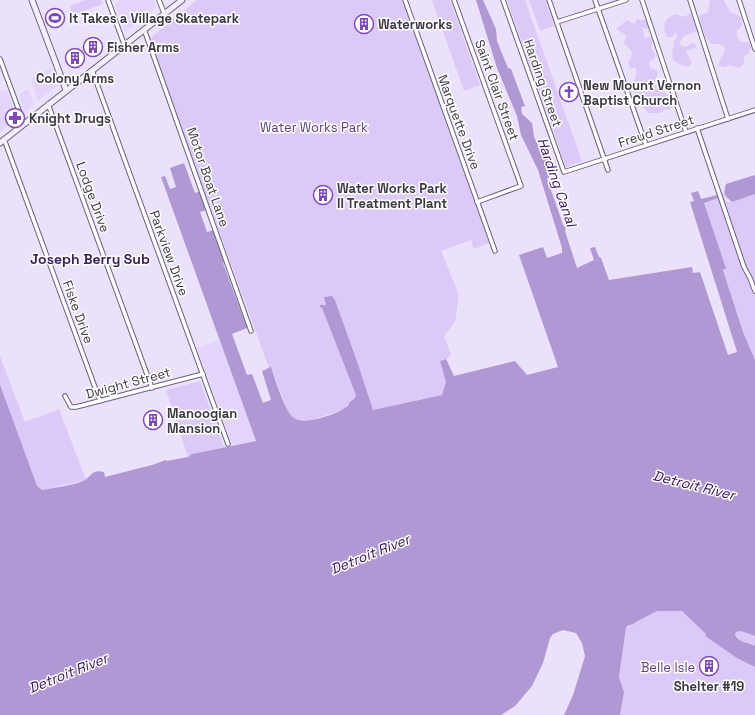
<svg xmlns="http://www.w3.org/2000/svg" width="755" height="715" viewBox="0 0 755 715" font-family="'Space Grotesk',sans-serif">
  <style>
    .built { fill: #e3d4fc }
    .green { fill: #dbcaf8 }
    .water { fill: #af98d3 }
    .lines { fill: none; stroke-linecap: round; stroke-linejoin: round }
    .street-casing { stroke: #6c627e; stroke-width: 5.5 }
    .secondary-casing { stroke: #6c627e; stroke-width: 7 }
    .street { stroke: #fff; stroke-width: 3.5 }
    .secondary { stroke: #f3eefc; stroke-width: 5 }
    .labels { text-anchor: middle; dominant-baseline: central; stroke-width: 3; stroke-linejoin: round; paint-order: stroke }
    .poi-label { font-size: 13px; font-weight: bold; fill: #3d3845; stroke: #fff; text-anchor: start }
    .street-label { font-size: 13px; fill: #3d3845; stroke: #fff }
    .park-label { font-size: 13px; fill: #5f4088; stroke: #fff }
    .water-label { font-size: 14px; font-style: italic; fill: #351259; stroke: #fff }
    .neighbourhood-label { font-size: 14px; font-weight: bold; fill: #3a1f59; stroke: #fff }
  </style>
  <rect width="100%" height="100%" fill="#ebe1fb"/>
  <g class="built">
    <path d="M 121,0 L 154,0 L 156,7 L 125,32 L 115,4 Z"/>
    <path d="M 52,67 L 58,85 L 38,101 L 31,79 Z"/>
    <path d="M 28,89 L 34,104 L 25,112 L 19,95 Z"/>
    <path d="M 7,90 L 17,118 L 0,132 L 0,92 Z"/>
    <path d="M 219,340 L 256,441 L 232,445 L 197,348 Z"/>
  </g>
  <g class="green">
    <path d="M 85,0 L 101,0 L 103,4 L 72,15 L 70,6 Z"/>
    <path d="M 197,0 L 402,0 L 489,243 L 474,249 L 471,240 L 441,251 L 459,295 L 455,322 L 444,336 L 451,355 L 446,359 L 440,361 L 446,383 L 442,395 L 373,410 L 358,364 L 334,297 L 322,307 L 356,395 L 356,398 L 349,403 L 349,405 L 345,409 L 309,421 L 292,418 L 287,411 L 272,368 L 269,368 L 149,39 Z"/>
    <path d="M 432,0 L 450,0 L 480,85 L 464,91 Z"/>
    <path d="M 507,0 L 525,0 L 582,161 L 566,167 Z"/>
    <path d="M 529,0 L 545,0 L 554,26 L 540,31 Z"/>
    <path d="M 710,0 L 724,0 L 730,12 L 736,14 L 741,17 L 742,25 L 737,31 L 737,37 L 741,42 L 749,42 L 751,48 L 748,54 L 744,56 L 744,63 L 740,68 L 729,65 L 725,67 L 718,66 L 721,58 L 725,51 L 724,46 L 720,44 L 711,44 L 705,36 L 699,16 L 708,12 Z"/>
    <path d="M 692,13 L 698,31 L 684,36 L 679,44 L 685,47 L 693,43 L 696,45 L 695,48 L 688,50 L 686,52 L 691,61 L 691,65 C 687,67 686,66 682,65 C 667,60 674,52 674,41 L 677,37 L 677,34 L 676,33 L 671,37 L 667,37 C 662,25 663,19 676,14 L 683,17 Z"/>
    <path d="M 637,19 L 646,20 L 649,28 L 646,29 L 642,27 L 645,38 L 650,37 L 653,40 L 651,48 L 655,53 L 655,58 L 649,62 L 650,68 L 656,70 L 658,73 L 654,84 L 673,99 L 674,106 L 669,110 L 665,109 L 661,113 L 648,113 C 645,109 642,106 639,102 C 636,97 635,91 631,87 L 637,73 L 635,68 L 630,68 L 628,64 C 635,51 632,52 624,43 L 626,36 L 623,33 L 617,30 L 617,28 L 627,20 L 634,24 Z"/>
    <path d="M 723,193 L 726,202 L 732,202 L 755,194 L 755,360 L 743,332 L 723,269 L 726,268 L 704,203 L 718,198 L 717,195 Z"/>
    <path d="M 0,356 L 25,422 L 59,409 L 86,480 L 0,499 Z"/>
    <path d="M 200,381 L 224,447 L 192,454 L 188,457 L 166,390 Z"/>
    <path d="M 657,611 L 682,611 L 706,634 L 705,636 L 737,658 L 755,667 L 755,715 L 620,715 L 624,692 L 619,677 L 626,627 Z"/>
    <path d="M 741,631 L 755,636 L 755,646 L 751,644 L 743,642 L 737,638 L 735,635 L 735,632 Z"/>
  </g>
  <g class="water">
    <path d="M 476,0 L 483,0 L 496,29 L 497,41 L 508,68 L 511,69 L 525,106 L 521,107 L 522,114 L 532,123 L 534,137 L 542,153 L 548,152 C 551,161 555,172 547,179 L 564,227 L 566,225 L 565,231 L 577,268 L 594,260 L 590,248 L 595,247 L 599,257 L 601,258 L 609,280 L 692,267 L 693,273 L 700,272 L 728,355 L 737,352 L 690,202 L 694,201 L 691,193 L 698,191 L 701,199 L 717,195 L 718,198 L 704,203 L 726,268 L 723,270 L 743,332 L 755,360 L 755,636 L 741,631 L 736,632 L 735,635 C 739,643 748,642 755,646 L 755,667 L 737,658 L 705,636 L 706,634 L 682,611 L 657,611 L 634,623 L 634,624 L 629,625 L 626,627 L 619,677 L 624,692 L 620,715 L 564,715 L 573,695 L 585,656 L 582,643 L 576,633 L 563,630 L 553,634 L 550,638 L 543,663 L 532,686 L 515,706 L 501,715 L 0,715 L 0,385 L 37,486 L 42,490 C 52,488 77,485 85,480 C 92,475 93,469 104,472 L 105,477 L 152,465 L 166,460 L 167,461 L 188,457 L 192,454 L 256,441 L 161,177 L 165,176 L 170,189 L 176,187 L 170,168 L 184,163 L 195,193 L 201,191 L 207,210 L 200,212 L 207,232 L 215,230 L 226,261 L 223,263 L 247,328 L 232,334 L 247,375 L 252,374 L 263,403 L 271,400 L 262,371 L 271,367 C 275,378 285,413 294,418 C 302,423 312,420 321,418 C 330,415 341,412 349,405 L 349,403 L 355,398 L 356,395 L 322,308 L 320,307 L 320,305 L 326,305 L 324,297 L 332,296 L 335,300 L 358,364 L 373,410 L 442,395 L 446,382 L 440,361 L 446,359 L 454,376 L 515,361 L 527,375 L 558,367 L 519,255 L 543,247 L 547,258 L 562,253 L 562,248 L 538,170 L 521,135 L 517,116 L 497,68 Z"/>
    <path d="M 755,175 L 755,194 L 732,202 C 724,194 723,196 726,184 Z"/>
  </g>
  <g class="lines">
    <g class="street-casing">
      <g id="street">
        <path d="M 108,0 L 124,44"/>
        <path d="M 159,0 L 164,13"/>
        <path d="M 405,0 L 495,251"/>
        <path d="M 454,0 L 521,186 L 477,202"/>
        <path d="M 503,0 L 564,172 L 755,110"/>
        <path d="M 549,0 L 608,170"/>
        <path d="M 595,0 L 646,145"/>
        <path d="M 642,0 L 686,132"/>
        <path d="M 690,0 L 728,119"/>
        <path d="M 739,0 L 755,49"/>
        <path d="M 557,22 L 626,0"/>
        <path d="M 144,29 L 251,331"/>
        <path d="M 0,59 L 24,124"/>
        <path d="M 92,70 L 228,444"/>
        <path d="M 48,104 L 152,388"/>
        <path d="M 697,128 L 744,267 L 750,278 L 755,291"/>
        <path d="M 4,139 L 100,401"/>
        <path d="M 65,396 L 71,407 L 76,407 L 203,374"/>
      </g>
    </g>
    <g class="secondary-casing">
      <g id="secondary">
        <path d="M 32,0 L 66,90"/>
        <path d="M 0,143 L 182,0"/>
      </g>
    </g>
    <use href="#street" class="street"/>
    <use href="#secondary" class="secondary"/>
  </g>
  <defs>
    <g id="stadium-ring" transform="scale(1)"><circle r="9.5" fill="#fff" stroke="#8048bf" stroke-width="1.5"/><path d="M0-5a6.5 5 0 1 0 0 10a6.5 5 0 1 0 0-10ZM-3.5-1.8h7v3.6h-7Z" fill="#8048bf"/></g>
    <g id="building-ring" transform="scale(1)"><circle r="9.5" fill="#fff" stroke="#8048bf" stroke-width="1.5"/><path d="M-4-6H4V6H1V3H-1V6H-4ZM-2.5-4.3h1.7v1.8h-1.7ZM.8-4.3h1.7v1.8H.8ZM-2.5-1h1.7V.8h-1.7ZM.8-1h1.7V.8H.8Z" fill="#8048bf"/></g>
    <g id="church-ring" transform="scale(1)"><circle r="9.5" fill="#fff" stroke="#8048bf" stroke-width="1.5"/><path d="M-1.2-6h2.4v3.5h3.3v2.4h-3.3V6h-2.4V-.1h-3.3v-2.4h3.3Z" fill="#8048bf"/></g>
    <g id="pharmacy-ring" transform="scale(1)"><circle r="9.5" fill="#fff" stroke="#8048bf" stroke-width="1.5"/><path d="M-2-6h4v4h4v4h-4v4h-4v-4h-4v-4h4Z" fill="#8048bf"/></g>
  </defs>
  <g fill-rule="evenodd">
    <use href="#stadium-ring" x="55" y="18"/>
    <use href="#building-ring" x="364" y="24"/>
    <use href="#building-ring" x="93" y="47"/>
    <use href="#building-ring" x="75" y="58"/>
    <use href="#church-ring" x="569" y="92"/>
    <use href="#pharmacy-ring" x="15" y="118"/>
    <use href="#building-ring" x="323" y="195"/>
    <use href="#building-ring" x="153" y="420"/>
    <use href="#building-ring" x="709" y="666"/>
  </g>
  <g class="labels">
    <g class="poi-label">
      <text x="69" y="18">It Takes a Village Skatepark</text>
      <text x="378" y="24">Waterworks</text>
      <text x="107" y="47">Fisher Arms</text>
      <text x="75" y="78" text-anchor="middle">Colony Arms</text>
      <text x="583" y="85">New Mount Vernon<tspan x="583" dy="15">Baptist Church</tspan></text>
      <text x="29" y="118">Knight Drugs</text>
      <text x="337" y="188">Water Works Park<tspan x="337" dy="15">II Treatment Plant</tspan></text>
      <text x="167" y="413">Manoogian<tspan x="167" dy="15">Mansion</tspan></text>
      <text x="709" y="686" text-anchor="middle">Shelter #19</text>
    </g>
    <g class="street-label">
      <text transform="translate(543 83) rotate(71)">Harding Street</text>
      <text transform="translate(497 90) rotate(70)">Saint Clair Street</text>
      <text transform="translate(459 122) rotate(70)">Marquette Drive</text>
      <text transform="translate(656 131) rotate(-18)">Freud Street</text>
      <text transform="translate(208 177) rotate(71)">Motor Boat Lane</text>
      <text transform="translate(93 197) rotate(70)">Lodge Drive</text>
      <text transform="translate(169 253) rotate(70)">Parkview Drive</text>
      <text transform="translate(78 312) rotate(70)">Fiske Drive</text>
      <text transform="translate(128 383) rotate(-15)">Dwight Street</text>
    </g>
    <g class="park-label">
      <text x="314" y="127">Water Works Park</text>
      <text x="668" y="667">Belle Isle</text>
    </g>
    <g class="water-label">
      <text transform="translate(557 182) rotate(71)">Harding Canal</text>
      <text transform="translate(694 485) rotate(14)">Detroit River</text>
      <text transform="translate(370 554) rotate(-22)">Detroit River</text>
      <text transform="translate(68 673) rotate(-22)">Detroit River</text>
    </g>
    <g class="neighbourhood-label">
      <text x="90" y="259">Joseph Berry Sub</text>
    </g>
  </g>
</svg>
